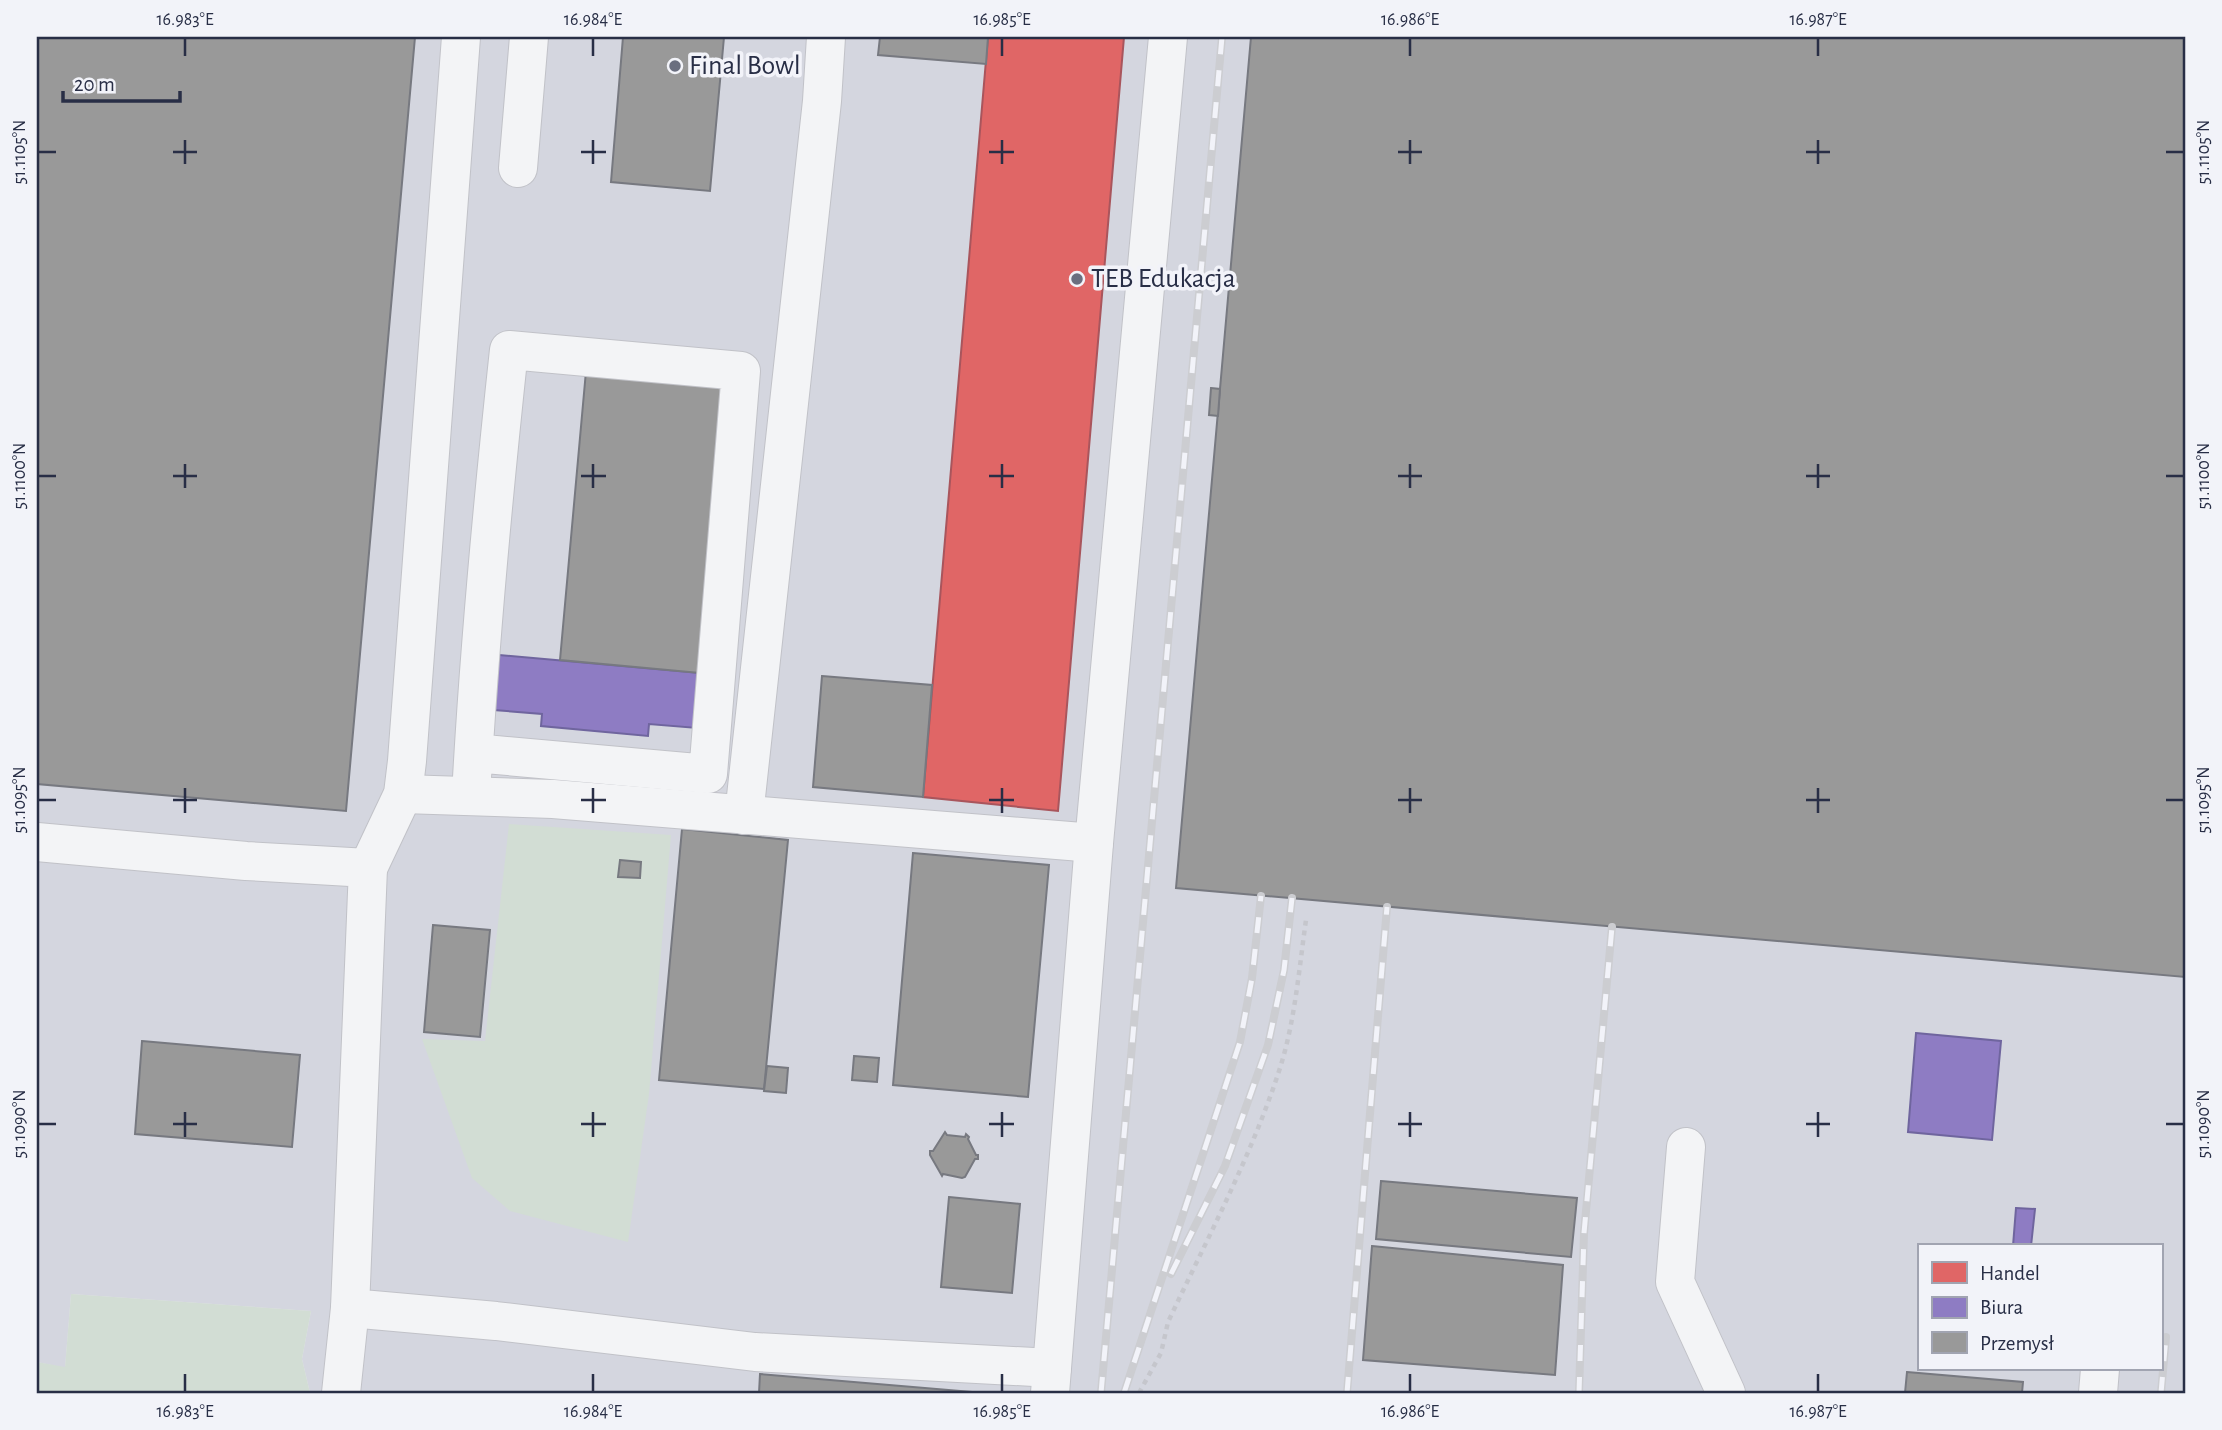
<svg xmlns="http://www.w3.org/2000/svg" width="2222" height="1430" viewBox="0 0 2222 1430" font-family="'Alegreya Sans',sans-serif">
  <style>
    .built { fill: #d4d6df; fill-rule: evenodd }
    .green { fill: #d2ddd4 }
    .shops { fill: #e06666; stroke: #a9555c; stroke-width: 2 }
    .offices { fill: #8e7cc3; stroke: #6f659e; stroke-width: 2 }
    .industry { fill: #999; stroke: #777980; stroke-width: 2 }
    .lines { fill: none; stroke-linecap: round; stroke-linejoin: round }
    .minor-casing { stroke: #c1c2c8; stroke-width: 40 }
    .path { stroke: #c5c6cc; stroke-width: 4.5; stroke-dasharray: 5 5; stroke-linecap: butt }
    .minor { stroke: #f3f4f6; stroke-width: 38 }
    .rail-casing { stroke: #cccdd1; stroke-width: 8 }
    .rail { stroke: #f2f3f9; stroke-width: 5; stroke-dasharray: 16; stroke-linecap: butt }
    .ticks { fill: none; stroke: #282e46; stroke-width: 2.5 }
    .poi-dot { fill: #6a6e7f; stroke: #f2f3f9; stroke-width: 2.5 }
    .labels { text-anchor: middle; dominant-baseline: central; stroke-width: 7; stroke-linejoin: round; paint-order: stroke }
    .poi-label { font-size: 28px; fill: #282e46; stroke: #f2f3f9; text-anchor: start }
    .neatline { fill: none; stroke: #282e46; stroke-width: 2.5 }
    .ticks-label { font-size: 18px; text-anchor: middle; fill: #282e46 }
  </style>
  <rect width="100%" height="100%" fill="#e4e5ea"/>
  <path class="built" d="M 37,37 L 2185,37 L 2185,1393 L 310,1393 L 302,1359 L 311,1311 L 71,1294 L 65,1368 L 37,1362 ZM 1919,1246 L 2161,1246 L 2161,1369 L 1919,1369 Z"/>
  <g class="green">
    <path d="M 509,824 L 671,835 L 649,1094 L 628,1242 L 510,1211 L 472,1178 L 422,1039 L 485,1041 Z"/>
    <path d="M 71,1294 L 311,1311 L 302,1359 L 310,1393 L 37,1393 L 37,1362 L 65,1367 Z"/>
  </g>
  <path class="shops" d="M 988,37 L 1124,37 L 1058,811 L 923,797 Z"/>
  <g class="offices">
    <path d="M 499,655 L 700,673 L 697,728 L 649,724 L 648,736 L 541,726 L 542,714 L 494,710 Z"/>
    <path d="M 1916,1033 L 2001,1041 L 1992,1140 L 1908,1132 Z"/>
    <path d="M 2016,1208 L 2035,1209 L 2031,1246 L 2013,1246 Z"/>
  </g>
  <g class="industry">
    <path d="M 37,37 L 415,37 L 346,811 L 37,784 Z"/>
    <path d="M 623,37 L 724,37 L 710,191 L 611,182 Z"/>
    <path d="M 880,37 L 988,37 L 986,64 L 878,55 Z"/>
    <path d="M 1251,37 L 2185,37 L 2185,977 L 1176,888 Z"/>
    <path d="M 586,371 L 726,383 L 700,673 L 560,660 Z"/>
    <path d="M 1211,388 L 1220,389 L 1218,416 L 1209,415 Z"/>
    <path d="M 822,676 L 932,685 L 923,797 L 813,787 Z"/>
    <path d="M 682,829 L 788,840 L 764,1089 L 659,1080 Z"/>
    <path d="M 913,853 L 1049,865 L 1028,1097 L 893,1085 Z"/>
    <path d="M 620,860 L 641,862 L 640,878 L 618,877 Z"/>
    <path d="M 433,925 L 490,930 L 480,1037 L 424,1032 Z"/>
    <path d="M 142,1041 L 300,1055 L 292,1147 L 135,1134 Z"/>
    <path d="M 854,1056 L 879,1058 L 877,1082 L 852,1080 Z"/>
    <path d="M 767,1066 L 788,1068 L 786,1093 L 764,1091 Z"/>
    <path d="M 945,1132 L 947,1135 L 965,1137 L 966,1134 L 969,1137 L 968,1139 L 976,1155 L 978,1155 L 978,1159 L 975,1159 L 965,1177 L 962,1178 L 943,1174 L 942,1176 L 930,1155 L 930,1151 L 933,1151 Z"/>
    <path d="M 1381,1181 L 1577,1198 L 1571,1257 L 1376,1239 Z"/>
    <path d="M 949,1197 L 1020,1204 L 1012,1293 L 941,1287 Z"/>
    <path d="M 1372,1246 L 1563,1265 L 1555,1375 L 1363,1360 Z"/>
    <path d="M 1907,1372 L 2023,1382 L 2022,1393 L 1905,1393 Z"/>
    <path d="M 760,1374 L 984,1393 L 759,1393 Z"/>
  </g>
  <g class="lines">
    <g class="minor-casing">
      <g id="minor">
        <path d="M 518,168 L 529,37"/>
        <path d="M 403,794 L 553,799 L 1094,843"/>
        <path d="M 471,796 C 479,647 493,498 509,350 L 741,371 L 708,774 L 474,753"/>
        <path d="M 744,815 L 822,101 L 826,37"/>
        <path d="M 37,842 L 246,861 L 368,868 L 350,1308 L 496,1321 L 755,1352 L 1052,1368"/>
        <path d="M 368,868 L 403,794 L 407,761 L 461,37"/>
        <path d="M 1686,1147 L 1675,1282 L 1726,1393"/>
        <path d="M 341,1393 L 350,1308"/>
        <path d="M 1050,1393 L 1094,843 L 1168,37"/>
        <path d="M 2098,1393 L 2100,1369"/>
      </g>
    </g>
    <path class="path" d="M 1139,1393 L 1161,1353 L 1168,1322 C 1207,1239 1252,1155 1280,1068 C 1295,1021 1299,969 1306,920"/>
    <use href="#minor" class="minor"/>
    <g class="rail-casing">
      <g id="rail">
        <path d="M 1171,1274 L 1225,1166 L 1268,1045 L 1284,970 L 1292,898"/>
        <path d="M 1101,1393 L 1222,37"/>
        <path d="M 1124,1393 L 1240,1042 L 1252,978 L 1261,896"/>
        <path d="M 1347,1393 L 1387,907"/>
        <path d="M 1579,1393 L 1584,1233 L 1612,927"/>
        <path d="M 2161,1393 L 2166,1337"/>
      </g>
    </g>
    <use href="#rail" class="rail"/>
  </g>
  <path class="ticks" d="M 185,38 L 185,56M 593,38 L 593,56M 1002,38 L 1002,56M 1410,38 L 1410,56M 1818,38 L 1818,56M 185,140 L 185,164M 593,140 L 593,164M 1002,140 L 1002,164M 1410,140 L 1410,164M 1818,140 L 1818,164M 38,152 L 56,152M 173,152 L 197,152M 581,152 L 606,152M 989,152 L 1014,152M 1398,152 L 1422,152M 1806,152 L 1830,152M 2166,152 L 2184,152M 185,464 L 185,488M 593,464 L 593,488M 1002,464 L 1002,488M 1410,464 L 1410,488M 1818,464 L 1818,488M 38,476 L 56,476M 173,476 L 197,476M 581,476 L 606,476M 989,476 L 1014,476M 1398,476 L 1422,476M 1806,476 L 1830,476M 2166,476 L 2184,476M 185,788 L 185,813M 593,788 L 593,813M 1002,788 L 1002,813M 1410,788 L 1410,813M 1818,788 L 1818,813M 38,800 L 56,800M 173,800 L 197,800M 581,800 L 606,800M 989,800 L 1014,800M 1398,800 L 1422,800M 1806,800 L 1830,800M 2166,800 L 2184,800M 185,1112 L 185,1137M 593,1112 L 593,1137M 1002,1112 L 1002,1137M 1410,1112 L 1410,1137M 1818,1112 L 1818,1137M 38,1124 L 56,1124M 173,1124 L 197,1124M 581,1124 L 606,1124M 989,1124 L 1014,1124M 1398,1124 L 1422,1124M 1806,1124 L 1830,1124M 2166,1124 L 2184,1124M 185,1374 L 185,1392M 593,1374 L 593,1392M 1002,1374 L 1002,1392M 1410,1374 L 1410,1392M 1818,1374 L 1818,1392"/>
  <g class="poi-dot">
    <circle cx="675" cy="66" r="7"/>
    <circle cx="1077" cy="279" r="7"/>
  </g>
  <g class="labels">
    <g class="poi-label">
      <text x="689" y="66">Final Bowl</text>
      <text x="1091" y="279">TEB Edukacja</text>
    </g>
  </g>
  <rect width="2222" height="1430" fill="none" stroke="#f2f3f9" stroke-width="77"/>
  <rect x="1918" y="1244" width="245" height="126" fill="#f2f3f9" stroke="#a1a4b1" stroke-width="2"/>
  <rect x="1932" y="1262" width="35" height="21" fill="#e06666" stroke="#a1a4b1" stroke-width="2"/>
  <text x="1980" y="1280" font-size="21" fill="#282e46">Handel</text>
  <rect x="1932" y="1297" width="35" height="21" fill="#8e7cc3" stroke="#a1a4b1" stroke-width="2"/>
  <text x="1980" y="1314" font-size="21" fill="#282e46">Biura</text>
  <rect x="1932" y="1332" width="35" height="21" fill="#999999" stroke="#a1a4b1" stroke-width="2"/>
  <text x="1980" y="1350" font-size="21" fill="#282e46">Przemysł</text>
  <path d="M63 91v10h117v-10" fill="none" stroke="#282e46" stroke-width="3.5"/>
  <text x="74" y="91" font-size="21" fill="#282e46" stroke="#f2f3f9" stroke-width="5" paint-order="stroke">20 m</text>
  <rect x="38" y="38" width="2146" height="1354" class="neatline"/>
  <g class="ticks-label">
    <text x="185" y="25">16.983°E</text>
    <text x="593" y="25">16.984°E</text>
    <text x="1002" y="25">16.985°E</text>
    <text x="1410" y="25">16.986°E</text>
    <text x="1818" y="25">16.987°E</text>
    <text transform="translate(19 152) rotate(-90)" y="6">51.1105°N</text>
    <text transform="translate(2203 152) rotate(-90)" y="6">51.1105°N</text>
    <text transform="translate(19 476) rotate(-90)" y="6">51.1100°N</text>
    <text transform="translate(2203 476) rotate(-90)" y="6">51.1100°N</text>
    <text transform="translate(19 800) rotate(-90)" y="6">51.1095°N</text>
    <text transform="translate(2203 800) rotate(-90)" y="6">51.1095°N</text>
    <text transform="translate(19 1124) rotate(-90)" y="6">51.1090°N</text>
    <text transform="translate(2203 1124) rotate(-90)" y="6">51.1090°N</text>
    <text x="185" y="1417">16.983°E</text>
    <text x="593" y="1417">16.984°E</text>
    <text x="1002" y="1417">16.985°E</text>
    <text x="1410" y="1417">16.986°E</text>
    <text x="1818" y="1417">16.987°E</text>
  </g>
</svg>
